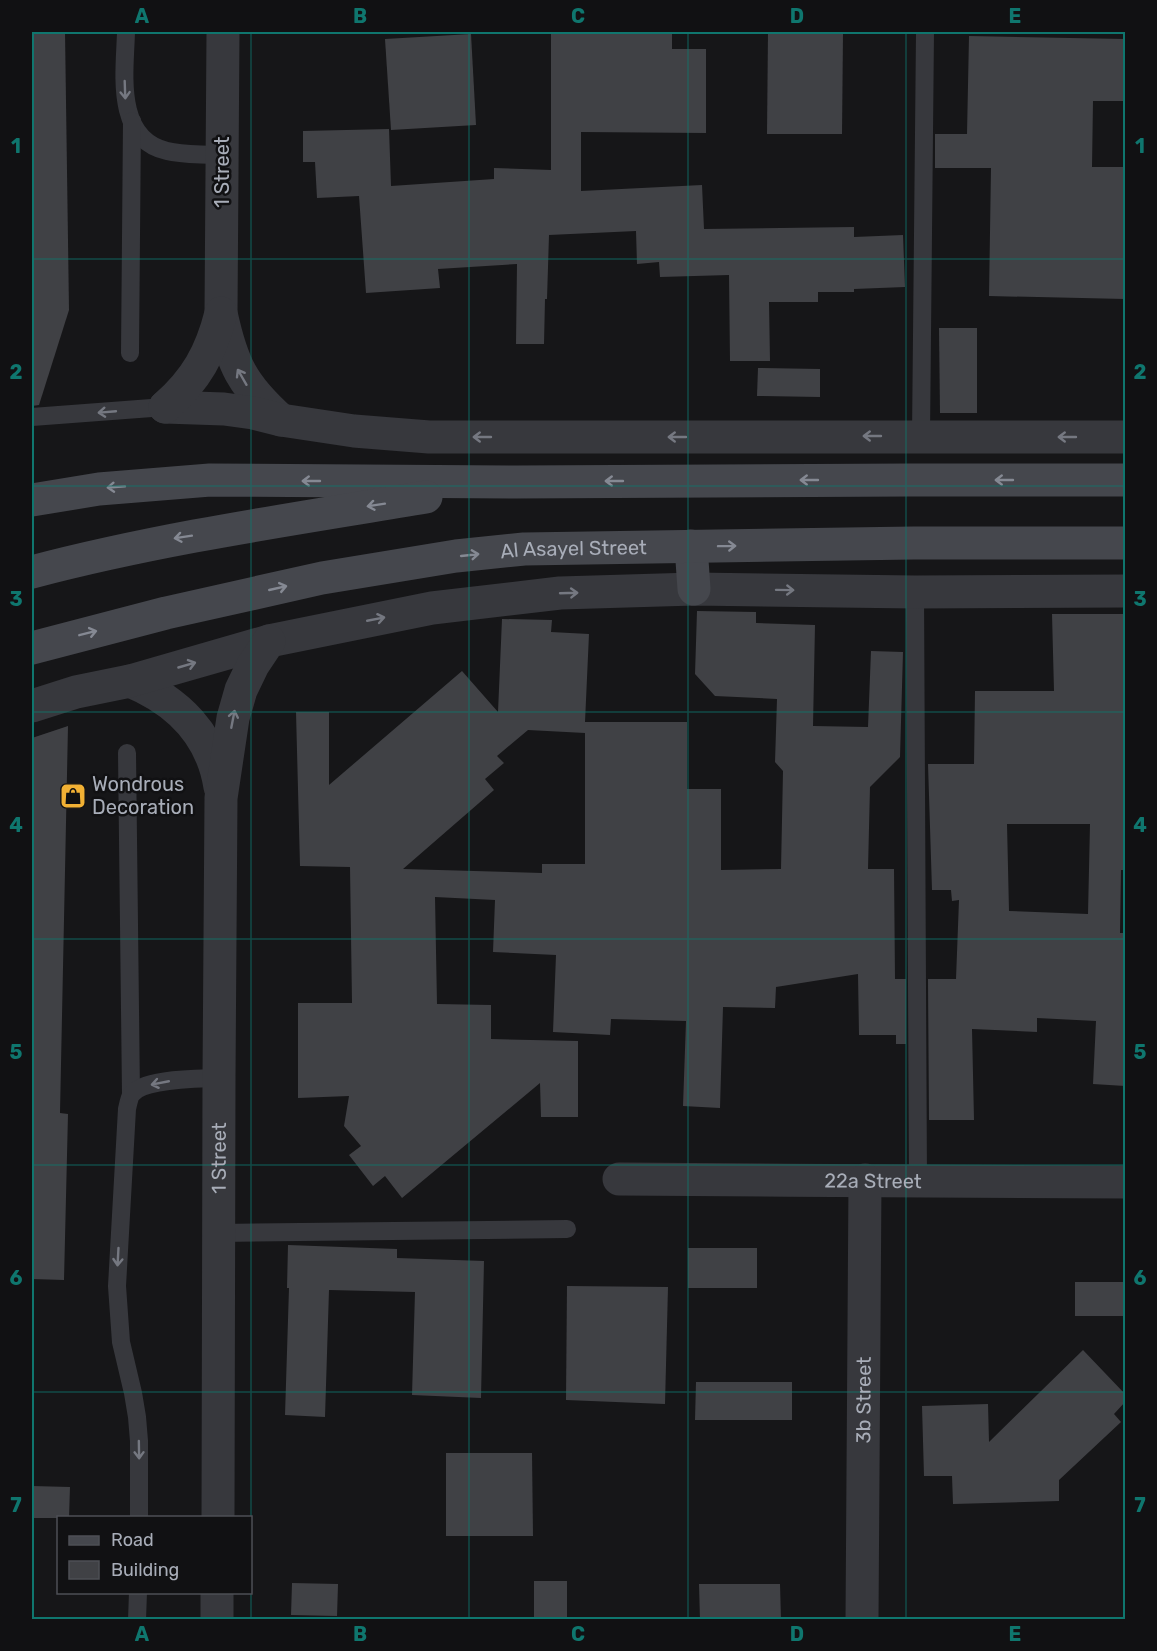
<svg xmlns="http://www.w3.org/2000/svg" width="1157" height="1651" viewBox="0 0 1157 1651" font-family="Rubik,sans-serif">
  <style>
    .building { fill: #404145; fill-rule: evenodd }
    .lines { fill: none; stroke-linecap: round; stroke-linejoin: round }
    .lane { stroke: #37383d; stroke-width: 18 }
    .street { stroke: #37383d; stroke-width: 33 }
    .secondary { stroke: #45474d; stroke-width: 33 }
    .oneway { stroke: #757881 }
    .oneway2 { stroke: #858993 }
    .grid { fill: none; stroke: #0f766e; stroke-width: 1.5; stroke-opacity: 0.55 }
    .labels { text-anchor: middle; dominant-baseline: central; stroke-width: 5; stroke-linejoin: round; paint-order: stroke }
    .street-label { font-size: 20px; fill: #a8adb8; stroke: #111113 }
    .poi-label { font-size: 20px; fill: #a8adb8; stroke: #111113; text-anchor: start }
    .neatline { fill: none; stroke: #0f766e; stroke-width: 2 }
    .grid-label { font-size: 20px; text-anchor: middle; font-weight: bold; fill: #0f766e }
  </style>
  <rect width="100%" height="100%" fill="#161618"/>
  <g class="building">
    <path d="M 32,32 L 65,32 L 69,310 L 39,405 L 32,406 Z"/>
    <path d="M 551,32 L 672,32 L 672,49 L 706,49 L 706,133 L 581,132 L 581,191 L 702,185 L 704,229 L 854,227 L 854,237 L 903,235 L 905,287 L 854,289 L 854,292 L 818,292 L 818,302 L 769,302 L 770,361 L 730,361 L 729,275 L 660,277 L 659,262 L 637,264 L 636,231 L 549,235 L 547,299 L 545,299 L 544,344 L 516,344 L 517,264 L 438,269 L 440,288 L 366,293 L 359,196 L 317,198 L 315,162 L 303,162 L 303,131 L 389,129 L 391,186 L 494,179 L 494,168 L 551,170 Z"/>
    <path d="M 768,32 L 843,33 L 842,134 L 767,134 Z"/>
    <path d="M 471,34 L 476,125 L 391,130 L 385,39 Z"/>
    <path d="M 969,36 L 1125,39 L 1125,101 L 1093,101 L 1092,167 L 1125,167 L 1125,299 L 989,296 L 991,168 L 935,168 L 935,134 L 967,134 Z"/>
    <path d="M 939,328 L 977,328 L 977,413 L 940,413 Z"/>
    <path d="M 758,368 L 820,369 L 820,397 L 757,396 Z"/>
    <path d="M 697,611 L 756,612 L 756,623 L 815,625 L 813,726 L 868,727 L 871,651 L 903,652 L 900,757 L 870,787 L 868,869 L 894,869 L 895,979 L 906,979 L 906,1044 L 896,1044 L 896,1035 L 859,1035 L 858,974 L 776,987 L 775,1008 L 723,1007 L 720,1108 L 683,1106 L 686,1021 L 611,1019 L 610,1035 L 553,1032 L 556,955 L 493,952 L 495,900 L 435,897 L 437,1004 L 491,1005 L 491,1039 L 578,1041 L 578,1117 L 541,1117 L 540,1083 L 402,1198 L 385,1176 L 373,1186 L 349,1155 L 361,1146 L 344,1126 L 349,1096 L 298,1098 L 298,1003 L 352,1003 L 350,867 L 300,866 L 296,712 L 329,712 L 329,785 L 462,671 L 498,712 L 502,619 L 552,620 L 551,632 L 589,634 L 585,722 L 687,722 L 687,789 L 721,789 L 721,870 L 781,869 L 783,771 L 775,762 L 777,699 L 715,696 L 695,674 ZM 528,730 L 585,733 L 585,864 L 542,864 L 542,873 L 403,869 L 494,790 L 485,779 L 504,763 L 497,756 Z"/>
    <path d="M 1052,614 L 1125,614 L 1125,870 L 1121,870 L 1120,933 L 1125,933 L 1125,1086 L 1093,1084 L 1096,1021 L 1037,1018 L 1037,1032 L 972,1029 L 974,1120 L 929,1120 L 928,979 L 956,979 L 959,900 L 952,901 L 951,890 L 932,890 L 928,764 L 974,764 L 975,691 L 1054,691 ZM 1007,824 L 1090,824 L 1088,914 L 1009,911 Z"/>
    <path d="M 68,726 L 60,1113 L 68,1114 L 64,1280 L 32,1279 L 32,738 Z"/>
    <path d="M 288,1245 L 397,1249 L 397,1258 L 484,1261 L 481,1398 L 412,1395 L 415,1292 L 329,1290 L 325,1417 L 285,1415 L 289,1288 L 287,1288 Z"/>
    <rect x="688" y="1248" width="69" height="40"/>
    <rect x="1075" y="1282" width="50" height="34"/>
    <path d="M 567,1286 L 668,1287 L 665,1404 L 566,1400 Z"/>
    <path d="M 1083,1350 L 1125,1394 L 1125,1402 L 1114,1414 L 1121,1422 L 1059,1480 L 1059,1501 L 953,1504 L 952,1476 L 924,1476 L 922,1406 L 988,1404 L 989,1442 Z"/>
    <path d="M 696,1382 L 792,1382 L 792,1420 L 695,1420 Z"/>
    <path d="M 446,1453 L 532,1453 L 533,1536 L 446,1536 Z"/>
    <path d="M 32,1486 L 70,1487 L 69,1518 L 32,1518 Z"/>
    <rect x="534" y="1581" width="33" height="39"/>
    <path d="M 292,1583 L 338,1584 L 337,1616 L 291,1615 Z"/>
    <path d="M 699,1584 L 780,1584 L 781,1620 L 700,1620 Z"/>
  </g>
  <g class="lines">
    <g class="lane">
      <path d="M 126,32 C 125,71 114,139 167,151 C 183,155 205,154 222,156"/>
      <path d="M 130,353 L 132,121"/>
      <path d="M 32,417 L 165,407"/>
      <path d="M 921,436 L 925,32"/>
      <path d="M 915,592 L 918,1182"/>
      <path d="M 127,753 L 131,1095"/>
      <path d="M 219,1233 L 567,1229"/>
      <path d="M 139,1518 L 139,1441 L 137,1417 L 133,1393 L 121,1342 L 117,1286 L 127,1109 C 128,1105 129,1099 131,1095 C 143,1078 199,1079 219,1078"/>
      <path d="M 137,1620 L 138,1592"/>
    </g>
    <g class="street">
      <path d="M 223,32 L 221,313 C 232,364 242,385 281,420"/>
      <path d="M 165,407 L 224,409 L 253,413 L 281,420 L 354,431 L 429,437 L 1126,437"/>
      <path d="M 165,407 C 196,380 211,353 221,313"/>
      <path d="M 130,681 C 178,701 212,735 220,787"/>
      <path d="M 32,706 L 76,692 L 130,681 L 269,641 L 432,608 L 560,593 L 694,589 L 915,592 L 1126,591"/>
      <path id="s1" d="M 619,1179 C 788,1180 957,1182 1126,1182"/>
      <path id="s2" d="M 218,1518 L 219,1078 L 221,798 L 233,718 L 241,690 L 253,665 L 269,641"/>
      <path d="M 217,1620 L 217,1592"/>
      <path id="s3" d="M 862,1620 L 865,1180"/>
    </g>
    <g class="secondary">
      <path d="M 32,500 L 99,489 L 210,480 L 516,482 L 910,480 L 1126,480"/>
      <path d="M 691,546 L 694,589"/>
      <path d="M 32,572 C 161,538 294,519 426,497"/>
      <path id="s4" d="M 32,648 L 166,613 L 322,578 L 456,556 L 524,549 L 914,543 L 1126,543"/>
    </g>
  </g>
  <defs><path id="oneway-shaft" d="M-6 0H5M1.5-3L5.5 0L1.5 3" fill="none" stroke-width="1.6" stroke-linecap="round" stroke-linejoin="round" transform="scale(1.5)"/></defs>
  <g class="oneway">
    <use href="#oneway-shaft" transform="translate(125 90) rotate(88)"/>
    <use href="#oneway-shaft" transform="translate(242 377) rotate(-120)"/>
    <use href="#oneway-shaft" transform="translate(107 412) rotate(175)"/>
    <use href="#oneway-shaft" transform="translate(872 436) rotate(180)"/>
    <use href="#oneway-shaft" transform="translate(482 437) rotate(-180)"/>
    <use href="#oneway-shaft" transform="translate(677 437) rotate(180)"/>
    <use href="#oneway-shaft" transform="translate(1067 437) rotate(-180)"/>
    <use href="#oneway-shaft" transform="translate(785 590) rotate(1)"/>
    <use href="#oneway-shaft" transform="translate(569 593) rotate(-2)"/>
    <use href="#oneway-shaft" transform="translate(376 619) rotate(-11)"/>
    <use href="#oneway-shaft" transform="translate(187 665) rotate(-16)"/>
    <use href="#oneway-shaft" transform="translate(233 719) rotate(-79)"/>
    <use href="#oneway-shaft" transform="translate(160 1083) rotate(169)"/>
    <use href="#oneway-shaft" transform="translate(118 1257) rotate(93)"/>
    <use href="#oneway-shaft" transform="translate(139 1450) rotate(89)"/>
  </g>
  <g class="oneway2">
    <use href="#oneway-shaft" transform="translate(809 480) rotate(180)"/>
    <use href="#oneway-shaft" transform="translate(1004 480) rotate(-180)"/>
    <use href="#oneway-shaft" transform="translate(311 481) rotate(-180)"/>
    <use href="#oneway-shaft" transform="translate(614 481) rotate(180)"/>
    <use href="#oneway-shaft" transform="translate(116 487) rotate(176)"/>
    <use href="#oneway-shaft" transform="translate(376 505) rotate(171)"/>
    <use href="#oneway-shaft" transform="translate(183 537) rotate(171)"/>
    <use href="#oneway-shaft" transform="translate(727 546) rotate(-1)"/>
    <use href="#oneway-shaft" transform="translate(470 555) rotate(-6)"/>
    <use href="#oneway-shaft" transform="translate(278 588) rotate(-13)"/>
    <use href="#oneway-shaft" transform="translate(88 633) rotate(-14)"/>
  </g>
  <path class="grid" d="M 251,32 L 251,1620M 469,32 L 469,1620M 688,32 L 688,1620M 906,32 L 906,1620M 32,259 L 1126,259M 32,486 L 1126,486M 32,712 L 1126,712M 32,939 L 1126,939M 32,1165 L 1126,1165M 32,1392 L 1126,1392"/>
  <defs>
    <g id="shop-square" transform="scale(1.35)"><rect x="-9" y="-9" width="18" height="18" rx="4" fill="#f2b134" stroke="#111113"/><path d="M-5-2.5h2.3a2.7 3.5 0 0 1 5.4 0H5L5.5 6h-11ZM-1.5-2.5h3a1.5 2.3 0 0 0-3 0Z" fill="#111"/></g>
  </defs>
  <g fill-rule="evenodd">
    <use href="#shop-square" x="73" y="796"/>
  </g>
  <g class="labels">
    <g class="street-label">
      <text transform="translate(222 172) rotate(-90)">1 Street</text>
      <text stroke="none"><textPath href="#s4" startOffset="552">Al Asayel Street</textPath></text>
      <text stroke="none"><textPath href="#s2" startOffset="360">1 Street</textPath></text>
      <text stroke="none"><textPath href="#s1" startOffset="254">22a Street</textPath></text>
      <text stroke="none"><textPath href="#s3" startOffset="220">3b Street</textPath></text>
    </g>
    <g class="poi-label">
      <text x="92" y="784">Wondrous<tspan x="92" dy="23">Decoration</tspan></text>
    </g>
  </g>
  <rect width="1157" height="1651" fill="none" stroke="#111113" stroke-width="66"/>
  <rect x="57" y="1516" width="195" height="78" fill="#111113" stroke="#4d4f55" stroke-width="1.5"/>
  <rect x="69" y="1536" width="30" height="9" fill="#45474d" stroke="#4d4f55" stroke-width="1.5"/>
  <text x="111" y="1546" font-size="18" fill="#a8adb8">Road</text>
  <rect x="69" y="1561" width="30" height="18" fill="#404145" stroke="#4d4f55" stroke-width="1.5"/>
  <text x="111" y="1576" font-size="18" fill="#a8adb8">Building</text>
  <rect x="33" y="33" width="1091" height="1585" class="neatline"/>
  <g class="grid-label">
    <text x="142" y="23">A</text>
    <text x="360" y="23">B</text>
    <text x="578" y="23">C</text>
    <text x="797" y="23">D</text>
    <text x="1015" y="23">E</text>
    <text x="16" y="153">1</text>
    <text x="1140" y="153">1</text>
    <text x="16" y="379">2</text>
    <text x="1140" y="379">2</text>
    <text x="16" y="606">3</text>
    <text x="1140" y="606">3</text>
    <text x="16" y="832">4</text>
    <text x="1140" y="832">4</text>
    <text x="16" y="1059">5</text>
    <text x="1140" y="1059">5</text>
    <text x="16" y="1285">6</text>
    <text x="1140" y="1285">6</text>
    <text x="16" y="1512">7</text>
    <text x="1140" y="1512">7</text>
    <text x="142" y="1641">A</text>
    <text x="360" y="1641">B</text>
    <text x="578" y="1641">C</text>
    <text x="797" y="1641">D</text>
    <text x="1015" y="1641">E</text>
  </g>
</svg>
